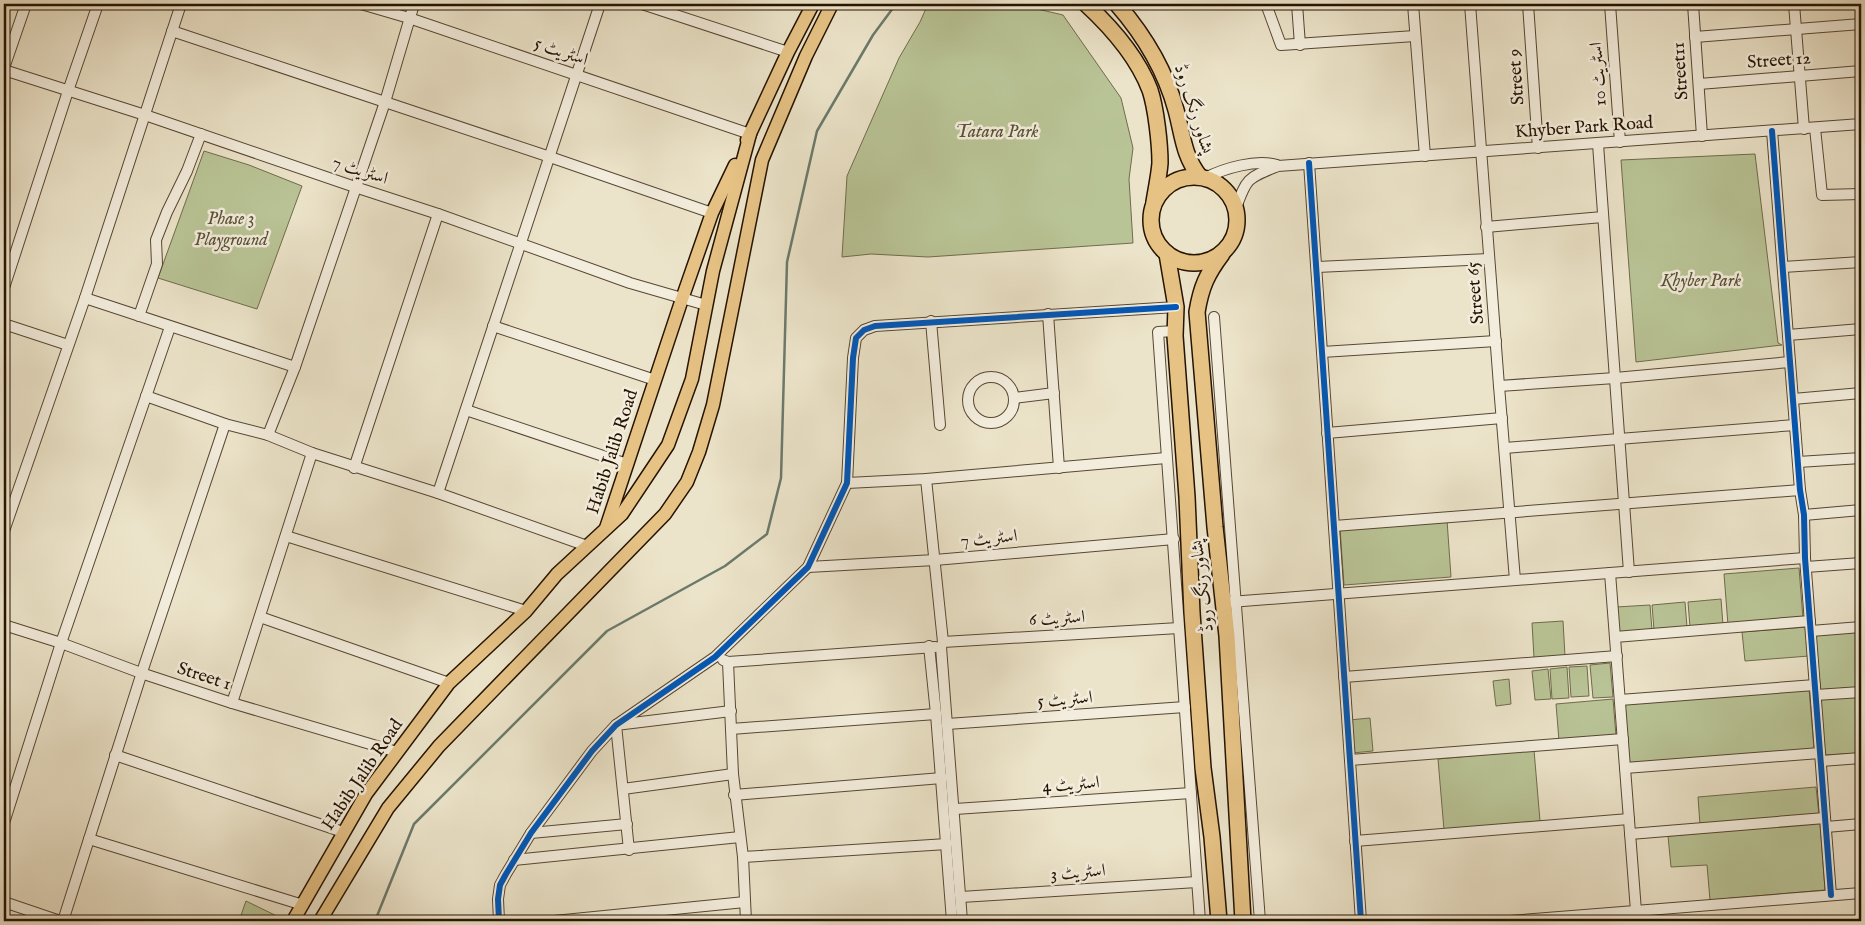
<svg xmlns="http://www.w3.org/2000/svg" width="1865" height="925" viewBox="0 0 1865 925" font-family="'IM FELL English',Amiri,serif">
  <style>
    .green { fill: #b9c496; stroke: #6f6c4c }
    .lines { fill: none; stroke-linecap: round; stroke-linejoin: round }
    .stream { stroke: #6b7a6c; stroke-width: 2.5 }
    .minor-casing { stroke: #574733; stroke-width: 12 }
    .major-casing { stroke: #251301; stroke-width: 15 }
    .highway-casing { stroke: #251301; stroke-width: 18 }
    .minor { stroke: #f3eddd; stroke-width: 10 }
    .major { stroke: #e6c285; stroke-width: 12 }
    .highway { stroke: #e6c285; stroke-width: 15 }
    .cycleway-casing { stroke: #f3eddd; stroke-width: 9 }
    .cycleway { stroke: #0057b8; stroke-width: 6 }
    .labels { text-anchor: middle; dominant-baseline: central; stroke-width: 5; stroke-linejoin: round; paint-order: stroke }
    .street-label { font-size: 18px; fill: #251301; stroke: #f3eddd }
    .park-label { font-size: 18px; font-style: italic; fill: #595135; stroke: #f3eddd }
  </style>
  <rect width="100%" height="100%" fill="#ece4ca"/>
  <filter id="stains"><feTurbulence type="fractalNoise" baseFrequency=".004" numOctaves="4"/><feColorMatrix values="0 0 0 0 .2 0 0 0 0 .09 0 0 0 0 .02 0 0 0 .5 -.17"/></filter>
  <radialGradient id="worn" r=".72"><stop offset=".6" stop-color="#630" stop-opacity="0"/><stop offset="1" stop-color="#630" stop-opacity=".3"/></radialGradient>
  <g class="green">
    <path d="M 928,4 L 1016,4 L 1063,15 L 1121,98 L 1133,148 L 1129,179 L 1133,243 L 928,257 L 871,254 L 842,257 L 847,176 L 899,58 L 920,22 Z"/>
    <path d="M 204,151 L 249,165 L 302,186 L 257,309 L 158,278 Z"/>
    <path d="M 1755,154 L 1778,343 L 1782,345 L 1636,362 L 1621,160 Z"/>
    <path d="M 1447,520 L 1451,577 L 1344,585 L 1340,528 Z"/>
    <path d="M 1799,568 L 1803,619 L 1728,625 L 1724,574 Z"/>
    <path d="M 1721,599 L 1723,625 L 1690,627 L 1688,602 Z"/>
    <path d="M 1685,602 L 1687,627 L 1654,630 L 1652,605 Z"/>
    <path d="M 1650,605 L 1652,630 L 1618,633 L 1616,607 Z"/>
    <path d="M 1563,621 L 1565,656 L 1534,658 L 1532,623 Z"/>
    <path d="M 1807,627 L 1809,656 L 1745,661 L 1742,632 Z"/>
    <path d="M 1858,630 L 1861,687 L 1818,690 L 1813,633 Z"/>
    <path d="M 1610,663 L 1613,697 L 1593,698 L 1590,665 Z"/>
    <path d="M 1587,666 L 1589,696 L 1571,697 L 1569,667 Z"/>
    <path d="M 1567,667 L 1569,698 L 1552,699 L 1550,669 Z"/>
    <path d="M 1548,669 L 1551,699 L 1535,700 L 1532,671 Z"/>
    <path d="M 1509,679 L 1511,704 L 1496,706 L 1493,681 Z"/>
    <path d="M 1809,689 L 1814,749 L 1629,763 L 1625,704 Z"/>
    <path d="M 1861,695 L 1861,753 L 1824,755 L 1819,698 Z"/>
    <path d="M 1613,699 L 1616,736 L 1559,741 L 1556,704 Z"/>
    <path d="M 1370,718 L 1373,751 L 1352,753 L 1349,720 Z"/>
    <path d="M 1534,750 L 1540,821 L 1444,830 L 1438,759 Z"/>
    <path d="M 1816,787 L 1819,815 L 1700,825 L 1698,797 Z"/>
    <path d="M 1820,823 L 1825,890 L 1710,900 L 1707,865 L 1671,867 L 1668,836 Z"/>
    <path d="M 246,901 L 285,920 L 239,921 Z"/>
  </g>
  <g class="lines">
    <path class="stream" d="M 375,921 L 414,824 L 607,631 L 725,566 L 767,534 L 781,478 L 787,262 L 817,131 L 873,35 L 896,4"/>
    <g class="minor-casing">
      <g id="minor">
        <path d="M 361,4 L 409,18 L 750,134"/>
        <path d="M 642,4 L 788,52"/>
        <path d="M 1266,4 L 1281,45 L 1415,36"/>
        <path d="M 1297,4 L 1300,45"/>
        <path d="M 1413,4 L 1425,156"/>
        <path d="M 1470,4 L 1499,386 L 1515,580"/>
        <path d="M 1528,4 L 1538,148"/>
        <path d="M 1610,4 L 1620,142"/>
        <path d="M 1693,4 L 1702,136"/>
        <path d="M 1794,4 L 1804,129"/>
        <path d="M 172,31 L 550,157 L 712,213"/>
        <path d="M 1695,37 L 1861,24"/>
        <path d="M 4,68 L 26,4"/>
        <path d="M 4,70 L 145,115 L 355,187 L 438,214 L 630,283 L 706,305"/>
        <path d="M 1699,84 L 1861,71"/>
        <path d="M 1815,128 L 1822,195 L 1861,194"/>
        <path d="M 1772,131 L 1800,490 L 1804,515 L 1805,558 L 1831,895"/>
        <path d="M 1598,144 L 1629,572"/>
        <path d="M 1309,163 L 1361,921"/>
        <path d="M 1205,178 C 1225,168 1256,159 1277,165"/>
        <path d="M 1236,208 C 1247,177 1248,178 1278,166 L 1861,124"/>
        <path d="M 1486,227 L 1603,217"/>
        <path d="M 1317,267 L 1489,259"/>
        <path d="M 1783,267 L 1861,262"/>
        <path d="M 4,288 L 68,91 L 98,4"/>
        <path d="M 85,298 L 295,367"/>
        <path d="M 1048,314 L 1059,468"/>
        <path d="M 139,316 L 157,264 L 156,240 L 167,212 L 187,171 L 201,134"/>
        <path d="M 1214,317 L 1260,921"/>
        <path d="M 931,321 L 940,425"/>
        <path d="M 4,324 L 68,345"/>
        <path d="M 493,326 L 655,380"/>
        <path d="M 1175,331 L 1158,332 L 1200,921"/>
        <path d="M 1788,335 L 1861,329"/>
        <path d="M 1322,352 L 1496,341"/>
        <circle cx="991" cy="400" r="23"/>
        <path d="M 1499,386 L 1615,378 L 1790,362"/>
        <path d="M 146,396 L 225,424 L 268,435 L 312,453 L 438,493 L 587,546"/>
        <path d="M 1014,398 L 1054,393"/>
        <path d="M 1793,399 L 1861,393"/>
        <path d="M 466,410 L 627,464"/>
        <path d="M 1327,433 L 1502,418"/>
        <path d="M 268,435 L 295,367 L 385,102 L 414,4"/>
        <path d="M 1505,448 L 1795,425"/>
        <path d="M 1798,462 L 1861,458"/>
        <path d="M 354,468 L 438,214"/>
        <path d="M 926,479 L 943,642"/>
        <path d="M 847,483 L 926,479 L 1166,458"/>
        <path d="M 438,493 L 600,4"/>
        <path d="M 1804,515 L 1861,510"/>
        <path d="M 1334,526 L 1800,490"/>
        <path d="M 4,531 L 85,298 L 181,4"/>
        <path d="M 286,536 L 526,611"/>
        <path d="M 808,567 L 935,560 L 1174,539"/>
        <path d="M 1806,567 L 1861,563"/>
        <path d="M 1610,573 L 1636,911"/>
        <path d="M 1230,602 L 1805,558"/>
        <path d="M 260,617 L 449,683"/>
        <path d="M 4,625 L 61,643 L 141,673 L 232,703 L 397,752"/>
        <path d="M 1811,631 L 1861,627"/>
        <path d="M 1615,637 L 1810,621"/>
        <path d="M 929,646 L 936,714 L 952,921"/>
        <path d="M 941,647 L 962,921"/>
        <path d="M 941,647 L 943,642 L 1179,628"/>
        <path d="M 723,660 L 728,662 L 935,647"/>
        <path d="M 728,662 L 733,774 L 743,857 L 746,921"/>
        <path d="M 1344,677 L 1617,656"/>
        <path d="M 1816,695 L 1861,692"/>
        <path d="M 1620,700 L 1815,685"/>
        <path d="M 232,703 L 312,453"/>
        <path d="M 947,724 L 1185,707"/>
        <path d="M 731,729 L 936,714"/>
        <path d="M 115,755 L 343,832"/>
        <path d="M 1350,760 L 1623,739"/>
        <path d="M 1821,761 L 1861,758"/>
        <path d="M 1625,768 L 1820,753"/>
        <path d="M 623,789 L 733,774"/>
        <path d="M 734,795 L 942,778"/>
        <path d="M 955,809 L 1191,793"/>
        <path d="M 4,823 L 61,643 L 170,327"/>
        <path d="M 1826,827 L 1861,824"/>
        <path d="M 531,833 L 627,824"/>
        <path d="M 1630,834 L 1825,818"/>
        <path d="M 89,839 L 303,905"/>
        <path d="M 1355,841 L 1629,819"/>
        <path d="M 629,850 L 616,725 L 731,711"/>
        <path d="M 743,857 L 947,844"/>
        <path d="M 514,860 L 740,837"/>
        <path d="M 961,897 L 1197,882"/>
        <path d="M 4,902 L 60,921"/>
        <path d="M 63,921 L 144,666 L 225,424"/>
        <path d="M 499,921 L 498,899 L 500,885 L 506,874 L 531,833 L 592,751 L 616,725 L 715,657 L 808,567 L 847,483 L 853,358 L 856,338 L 864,330 L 875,326 L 1176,307"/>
        <path d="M 554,921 L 745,902"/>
        <path d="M 1510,921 L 1861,893"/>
      </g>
    </g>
    <g class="major-casing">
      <g id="major">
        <path d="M 747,140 L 788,52 L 813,4"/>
        <path d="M 606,528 L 682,299 L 712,213 L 735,165"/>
        <path d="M 293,921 L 366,794 L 449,683 L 526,611 L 557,574 L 622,514 L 668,445 L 692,379 L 713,271 L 750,134"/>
        <path d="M 320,921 L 388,808 L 439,746 L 665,514 L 687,482 L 699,452 L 713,405 L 762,160 L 806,56 L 832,4"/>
      </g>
    </g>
    <g class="highway-casing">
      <g id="highway">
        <path d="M 1086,4 C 1112,28 1137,56 1150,90 C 1156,108 1160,144 1160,163 C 1159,176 1156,189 1154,202"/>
        <path d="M 1117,4 C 1144,35 1165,69 1176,110 C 1183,136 1183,155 1200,177"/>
        <circle cx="1194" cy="220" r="43"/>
        <path d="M 1167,254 L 1176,307 L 1175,336 L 1187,497 L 1192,613 L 1203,768 L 1212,837 L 1219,921"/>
        <path d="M 1222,254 C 1207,274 1201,287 1197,312 L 1215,527 L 1227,636 L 1243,921"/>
      </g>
    </g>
    <use href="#minor" class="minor"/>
    <use href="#major" class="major"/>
    <use href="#highway" class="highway"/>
    <g class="cycleway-casing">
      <g id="cycleway">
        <path d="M 1772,131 L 1800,490 L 1804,515 L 1805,558 L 1831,895"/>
        <path d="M 1309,163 L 1361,921"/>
        <path d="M 499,921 L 498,899 L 500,885 L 506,874 L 531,833 L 592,751 L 616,725 L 715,657 L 808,567 L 847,483 L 853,358 L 856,338 L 864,330 L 875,326 L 1176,307"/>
      </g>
    </g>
    <use href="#cycleway" class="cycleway"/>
  </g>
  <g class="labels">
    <g class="street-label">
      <text transform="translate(561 52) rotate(19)">اسٹریٹ 5</text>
      <text transform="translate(1779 61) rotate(-4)">Street 12</text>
      <text transform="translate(1681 71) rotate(-94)">Street11</text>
      <text transform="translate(1599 74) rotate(-94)">اسٹریٹ 10</text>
      <text transform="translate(1517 77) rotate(-94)">Street 9</text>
      <text transform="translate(1193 109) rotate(72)">پشاور رنگ روڈ</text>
      <text transform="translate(1584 128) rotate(-4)">Khyber Park Road</text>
      <text transform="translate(360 171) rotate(18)">اسٹریٹ 7</text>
      <text transform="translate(1476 293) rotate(-95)">Street 65</text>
      <text transform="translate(613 452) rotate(-72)">Habib Jalib Road</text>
      <text transform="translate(989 539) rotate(-5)">اسٹریٹ 7</text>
      <text transform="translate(1203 586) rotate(-97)">پشاور رنگ روڈ</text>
      <text transform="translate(1057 619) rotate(-3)">اسٹریٹ 6</text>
      <text transform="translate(204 677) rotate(18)">Street 1</text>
      <text transform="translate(1065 700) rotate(-4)">اسٹریٹ 5</text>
      <text transform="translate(363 775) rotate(-56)">Habib Jalib Road</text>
      <text transform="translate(1071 785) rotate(-4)">اسٹریٹ 4</text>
      <text transform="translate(1078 873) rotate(-4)">اسٹریٹ 3</text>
    </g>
    <g class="park-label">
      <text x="997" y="132">Tatara Park</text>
      <text x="231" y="219">Phase 3<tspan x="231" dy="21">Playground</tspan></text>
      <text x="1701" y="281">Khyber Park</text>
    </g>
  </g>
  <rect width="1865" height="925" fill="none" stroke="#ece4ca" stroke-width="20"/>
  <rect x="5" y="5" width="1855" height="915" fill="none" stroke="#251301" stroke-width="2.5"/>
  <rect x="10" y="10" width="1845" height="905" fill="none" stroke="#251301"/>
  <rect width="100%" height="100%" filter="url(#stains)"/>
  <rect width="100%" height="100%" fill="url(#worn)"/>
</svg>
